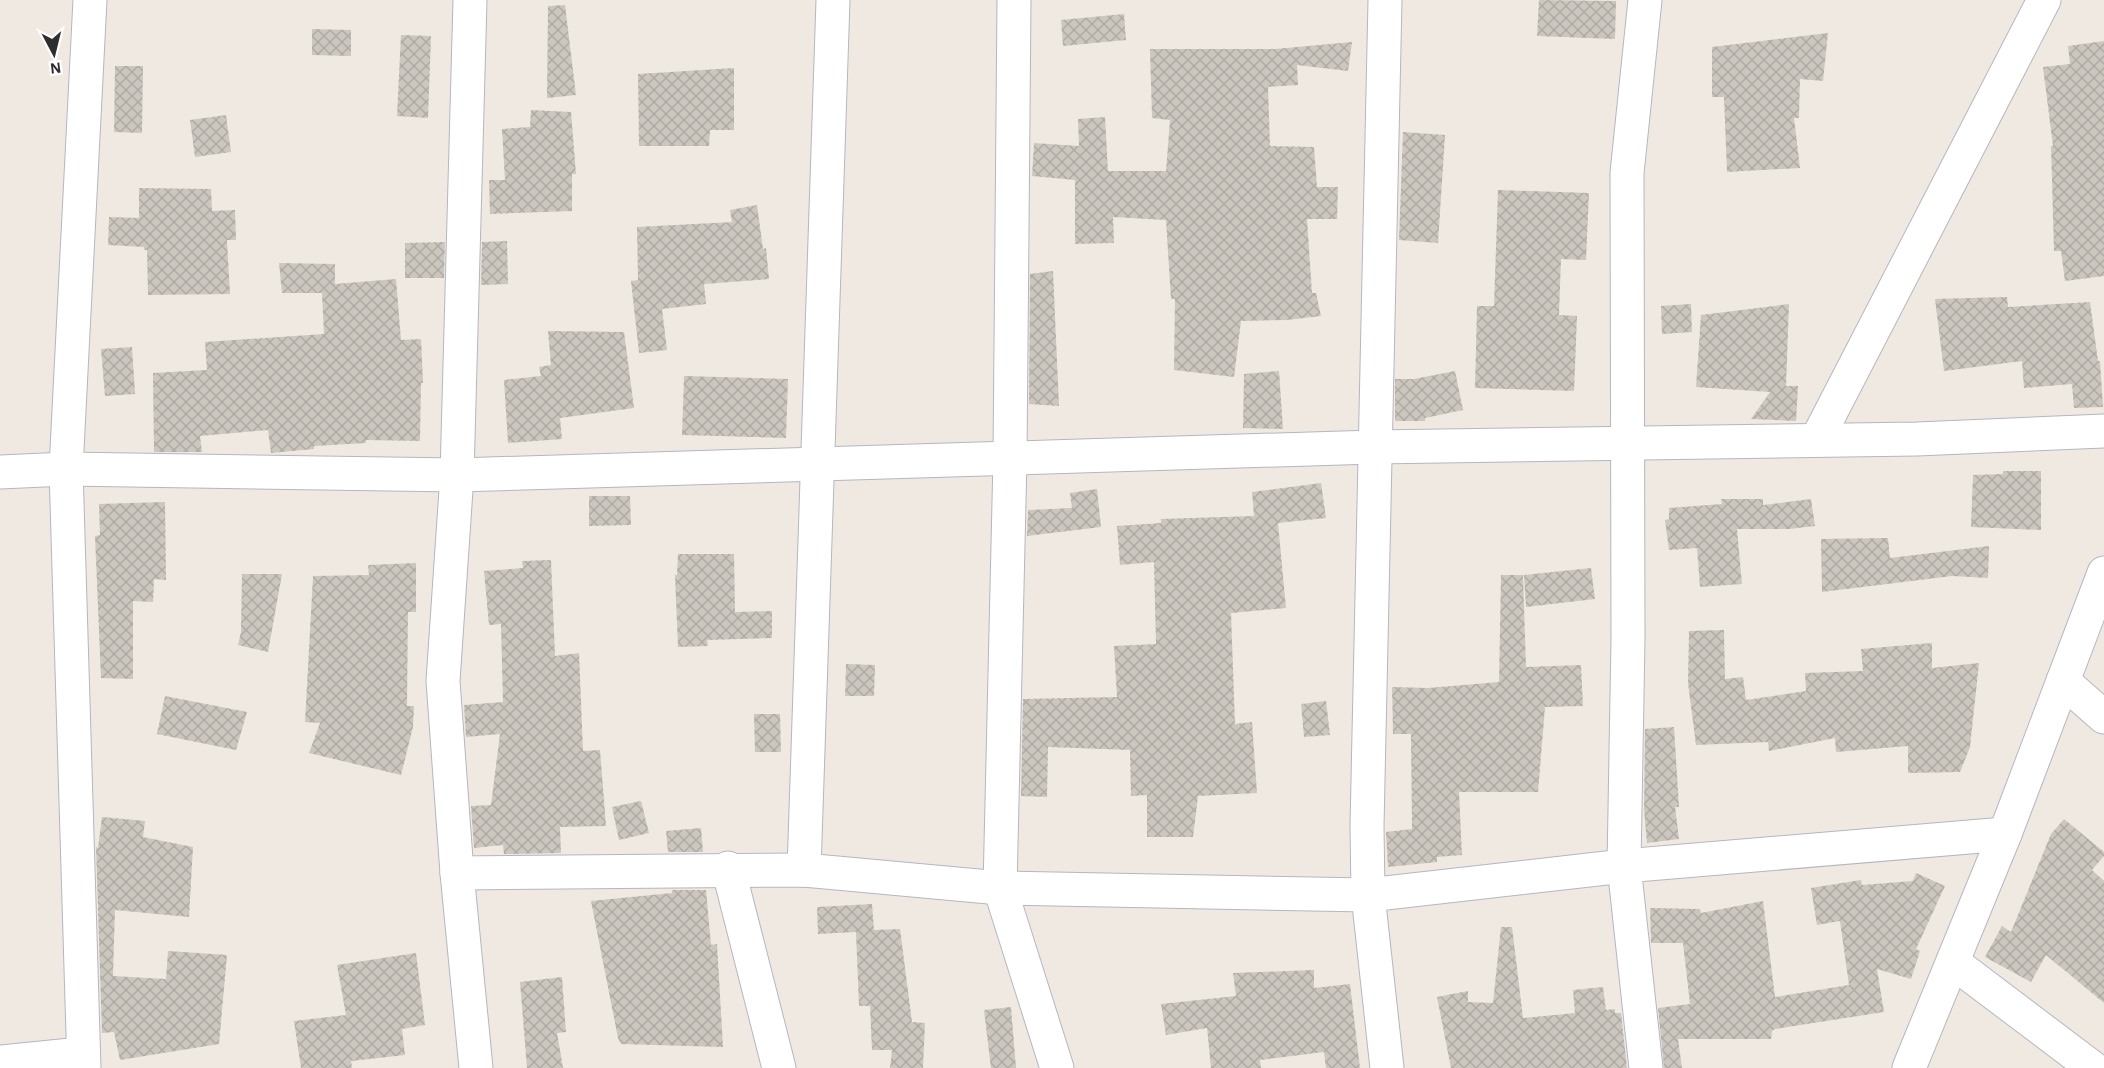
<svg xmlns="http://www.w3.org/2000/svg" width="2104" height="1068" viewBox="0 0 2104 1068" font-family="'Alegreya Sans',sans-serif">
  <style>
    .building { fill: url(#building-cross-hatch) }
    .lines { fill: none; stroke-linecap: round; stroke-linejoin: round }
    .street-casing { stroke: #b4b7c1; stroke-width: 35 }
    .secondary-casing { stroke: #b4b7c1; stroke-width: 35 }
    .street { stroke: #fff; stroke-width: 33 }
    .secondary { stroke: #fff; stroke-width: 33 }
  </style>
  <defs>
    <pattern id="building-cross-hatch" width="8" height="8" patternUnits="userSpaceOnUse" patternTransform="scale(1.5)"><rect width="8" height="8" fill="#cbc7bf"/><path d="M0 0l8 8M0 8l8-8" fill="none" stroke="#afaba4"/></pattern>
  </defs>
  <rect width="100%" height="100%" fill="#efe9e1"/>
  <g class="building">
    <path d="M 1539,0 L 1616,1 L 1615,39 L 1537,36 Z"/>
    <path d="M 565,5 L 576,95 L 547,98 L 548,6 Z"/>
    <path d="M 1124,14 L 1126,40 L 1063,46 L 1061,20 Z"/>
    <path d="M 312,29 L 351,30 L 351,56 L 312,55 Z"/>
    <path d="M 1828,33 L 1823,81 L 1800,79 L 1799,118 L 1794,118 L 1800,168 L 1727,172 L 1724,97 L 1712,97 L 1712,47 Z"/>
    <path d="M 401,35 L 431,36 L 428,118 L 397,116 Z"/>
    <path d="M 2104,41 L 2104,276 L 2065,281 L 2061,251 L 2054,251 L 2051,146 L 2053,146 L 2043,67 L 2070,64 L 2068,46 Z"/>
    <path d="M 1352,42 L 1348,71 L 1297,65 L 1298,85 L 1268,87 L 1270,146 L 1314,147 L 1317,187 L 1338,187 L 1337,219 L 1307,219 L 1312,293 L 1316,293 L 1321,316 L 1287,320 L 1241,321 L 1234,377 L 1174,370 L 1175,299 L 1171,299 L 1166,220 L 1113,217 L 1114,243 L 1075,244 L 1075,180 L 1032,176 L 1034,143 L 1079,146 L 1078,119 L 1105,117 L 1108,171 L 1166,171 L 1170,120 L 1152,118 L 1150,49 L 1275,49 Z"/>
    <path d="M 115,66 L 143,66 L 142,133 L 114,132 Z"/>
    <path d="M 734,68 L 734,130 L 710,130 L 709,146 L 639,146 L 638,74 Z"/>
    <path d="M 531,110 L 571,112 L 576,174 L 572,174 L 572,211 L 490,214 L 489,180 L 505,180 L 502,129 L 530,127 Z"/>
    <path d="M 226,115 L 231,152 L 195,157 L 190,120 Z"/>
    <path d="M 1403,132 L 1445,135 L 1438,243 L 1399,240 Z"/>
    <path d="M 139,188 L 211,189 L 212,211 L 235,210 L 236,240 L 227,240 L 230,294 L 148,295 L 147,250 L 144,250 L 144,247 L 108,245 L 109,217 L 139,218 Z"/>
    <path d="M 1498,190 L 1589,193 L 1586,260 L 1561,259 L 1559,315 L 1577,316 L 1574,391 L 1475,388 L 1477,306 L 1494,306 Z"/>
    <path d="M 757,205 L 763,249 L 766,248 L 769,279 L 704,284 L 706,304 L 662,309 L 667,350 L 639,353 L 631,281 L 638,280 L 637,227 L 732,222 L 730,210 Z"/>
    <path d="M 507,241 L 508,284 L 481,285 L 482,242 Z"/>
    <path d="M 445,242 L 444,278 L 405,278 L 405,243 Z"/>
    <path d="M 279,263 L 335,264 L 335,284 L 396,279 L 401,340 L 421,339 L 423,383 L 421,383 L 420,441 L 366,440 L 366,443 L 314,446 L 314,449 L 271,453 L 268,430 L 200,436 L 202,452 L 154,452 L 153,373 L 207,370 L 205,342 L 324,334 L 322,293 L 282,293 Z"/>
    <path d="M 1053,271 L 1059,406 L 1029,404 L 1030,274 Z"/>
    <path d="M 2007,297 L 2008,307 L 2090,302 L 2098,361 L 2100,361 L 2103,407 L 2074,408 L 2072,384 L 2024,388 L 2022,361 L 1944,371 L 1935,299 Z"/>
    <path d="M 1691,304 L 1692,332 L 1662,334 L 1661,306 Z"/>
    <path d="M 1789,304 L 1786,386 L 1798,386 L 1796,421 L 1751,419 L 1770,392 L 1696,387 L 1701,315 Z"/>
    <path d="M 548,331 L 624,332 L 634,408 L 560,418 L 562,439 L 508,443 L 504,380 L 541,376 L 539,367 L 551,365 Z"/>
    <path d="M 132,347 L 135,394 L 105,396 L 101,349 Z"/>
    <path d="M 1279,371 L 1283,429 L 1243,428 L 1244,374 Z"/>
    <path d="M 1455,371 L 1463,410 L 1425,418 L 1425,421 L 1395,421 L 1395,379 L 1414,379 Z"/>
    <path d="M 684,376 L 788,379 L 786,438 L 682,435 Z"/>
    <path d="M 2003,471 L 2041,471 L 2041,530 L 1971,527 L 1973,475 L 2003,474 Z"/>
    <path d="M 1321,483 L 1326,518 L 1278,523 L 1286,608 L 1231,613 L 1235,724 L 1252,722 L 1257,793 L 1198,796 L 1193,837 L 1147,837 L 1147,795 L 1131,796 L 1130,750 L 1048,747 L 1047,797 L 1021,796 L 1023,699 L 1117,697 L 1114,646 L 1156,644 L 1154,562 L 1120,565 L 1117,526 L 1161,523 L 1161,519 L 1254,516 L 1252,492 Z"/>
    <path d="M 1097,489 L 1101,527 L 1027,536 L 1028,510 L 1072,508 L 1070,493 Z"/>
    <path d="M 589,496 L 630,496 L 631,525 L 589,526 Z"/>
    <path d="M 1721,499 L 1763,499 L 1763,505 L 1811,499 L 1815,526 L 1789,529 L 1737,529 L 1742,584 L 1700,587 L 1697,548 L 1669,550 L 1665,520 L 1669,519 L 1669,508 L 1722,504 Z"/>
    <path d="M 165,502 L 166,580 L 154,579 L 153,602 L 133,601 L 133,679 L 101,678 L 95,536 L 100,535 L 99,504 Z"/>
    <path d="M 1888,538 L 1890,558 L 1989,546 L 1988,578 L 1952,576 L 1822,592 L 1821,539 Z"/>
    <path d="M 678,554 L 734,554 L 735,612 L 772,611 L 772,638 L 707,640 L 708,646 L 678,647 L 675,575 L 677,575 Z"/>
    <path d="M 551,560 L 555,656 L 579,653 L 583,751 L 600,750 L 606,826 L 560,827 L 561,853 L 504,854 L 503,845 L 474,848 L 471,806 L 491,805 L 500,734 L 466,737 L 464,705 L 503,702 L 501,624 L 489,625 L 484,571 L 523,568 L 522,561 Z"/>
    <path d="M 416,563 L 416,612 L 408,612 L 407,706 L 414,706 L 413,727 L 401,775 L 309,753 L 320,723 L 305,722 L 313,576 L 369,575 L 368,565 Z"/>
    <path d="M 1591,568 L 1595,599 L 1526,607 L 1524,575 Z"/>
    <path d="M 242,574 L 282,574 L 268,652 L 238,645 L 241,632 Z"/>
    <path d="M 1501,575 L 1523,575 L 1526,667 L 1581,665 L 1583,706 L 1545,707 L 1538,792 L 1459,792 L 1462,855 L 1437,857 L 1437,862 L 1388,867 L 1386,832 L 1412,829 L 1411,734 L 1393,734 L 1392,687 L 1428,688 L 1499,682 Z"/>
    <path d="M 1724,630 L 1725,679 L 1743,677 L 1746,700 L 1806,691 L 1805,673 L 1863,671 L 1861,649 L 1932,643 L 1932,668 L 1979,663 L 1970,747 L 1960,772 L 1908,773 L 1908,746 L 1836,752 L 1835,738 L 1769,751 L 1768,742 L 1696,745 L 1688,683 L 1689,631 Z"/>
    <path d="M 846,664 L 875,665 L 874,696 L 845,696 Z"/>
    <path d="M 165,696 L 247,712 L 236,750 L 157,734 Z"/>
    <path d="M 1326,701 L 1330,735 L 1304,737 L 1301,704 Z"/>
    <path d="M 754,714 L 780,714 L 781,752 L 755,752 Z"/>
    <path d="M 1674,727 L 1679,807 L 1675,807 L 1679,839 L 1647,843 L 1644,809 L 1645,729 Z"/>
    <path d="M 641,801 L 649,833 L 619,840 L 612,807 Z"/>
    <path d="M 102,817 L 145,821 L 143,837 L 193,847 L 189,917 L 115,910 L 113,976 L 166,979 L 168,951 L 227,955 L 219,1044 L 120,1060 L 114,1032 L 102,1033 L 96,847 L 98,848 Z"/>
    <path d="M 2064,819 L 2104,852 L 2104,856 L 2092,870 L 2104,881 L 2104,1003 L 2046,955 L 2031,982 L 1985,957 L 2002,926 L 2011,932 L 2051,834 Z"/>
    <path d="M 701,828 L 703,852 L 668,852 L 666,831 Z"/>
    <path d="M 1916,873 L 1945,886 L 1916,949 L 1920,951 L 1911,979 L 1877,969 L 1884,1012 L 1775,1029 L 1772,1031 L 1771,1039 L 1678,1039 L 1682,1068 L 1664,1068 L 1658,1008 L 1690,1004 L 1683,943 L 1651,943 L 1650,908 L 1700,909 L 1701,913 L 1763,901 L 1775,997 L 1849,985 L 1840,921 L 1817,925 L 1811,888 L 1861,880 L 1862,885 L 1913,881 Z"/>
    <path d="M 672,890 L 706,890 L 711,945 L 717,944 L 723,1047 L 621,1044 L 618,1038 L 591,901 L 672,893 Z"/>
    <path d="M 872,904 L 874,930 L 900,929 L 912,1022 L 925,1023 L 923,1068 L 890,1068 L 892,1050 L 872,1050 L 870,1006 L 859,1006 L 856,932 L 818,934 L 817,907 Z"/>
    <path d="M 1501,927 L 1512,927 L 1523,1018 L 1575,1013 L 1573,990 L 1603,987 L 1606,1010 L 1615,1009 L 1615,1013 L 1621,1013 L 1627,1068 L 1451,1068 L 1437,997 L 1468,991 L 1468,1002 L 1493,1003 Z"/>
    <path d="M 416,953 L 425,1025 L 402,1029 L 405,1055 L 351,1061 L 352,1068 L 301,1068 L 294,1021 L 346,1015 L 337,965 Z"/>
    <path d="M 1314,970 L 1314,988 L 1350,984 L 1360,1068 L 1326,1068 L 1324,1052 L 1260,1060 L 1261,1068 L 1211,1068 L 1207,1028 L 1166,1035 L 1161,1004 L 1236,996 L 1233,973 Z"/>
    <path d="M 562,977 L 566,1032 L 557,1033 L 563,1068 L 527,1068 L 520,982 Z"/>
    <path d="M 1011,1007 L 1016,1068 L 991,1068 L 984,1010 Z"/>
  </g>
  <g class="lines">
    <g class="street-casing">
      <g id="street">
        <path d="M 470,0 L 457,475 L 443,681 L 457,873 L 476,1068"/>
        <path d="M 1014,0 L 1010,459 L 1000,888 L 1057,1068"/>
        <path d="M 1385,0 L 1367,826 L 1368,895 L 1387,1068"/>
        <path d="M 1645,0 L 1627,173 L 1628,639 L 1624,866 L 1646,1068"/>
        <path d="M 1817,439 L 2044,0"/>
        <path d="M 0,472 L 66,469 L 457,475 L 1374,447 L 1917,439 L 2104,431"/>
        <path d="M 2063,681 L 2104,717"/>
        <path d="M 728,868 L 779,1068"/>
        <path d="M 804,870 L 833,0"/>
        <path d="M 457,873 L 804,870 L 1000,888 L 1368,895 L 1624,866 L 2005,834"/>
        <path d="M 1954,963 L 2093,1068"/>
        <path d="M 0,1062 L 81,1054"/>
        <path d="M 1909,1068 L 2005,834 L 2104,573"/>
      </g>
    </g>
    <g class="secondary-casing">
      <path id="secondary" d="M 84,1068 L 66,469 L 90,0"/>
    </g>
    <use href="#street" class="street"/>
    <use href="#secondary" class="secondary"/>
  </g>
  <g transform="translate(54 54) rotate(173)" stroke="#ffffff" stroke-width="4.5" paint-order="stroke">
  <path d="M0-4.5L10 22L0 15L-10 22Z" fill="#2e2e2e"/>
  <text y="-9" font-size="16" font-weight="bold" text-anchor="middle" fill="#2e2e2e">N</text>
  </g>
</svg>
